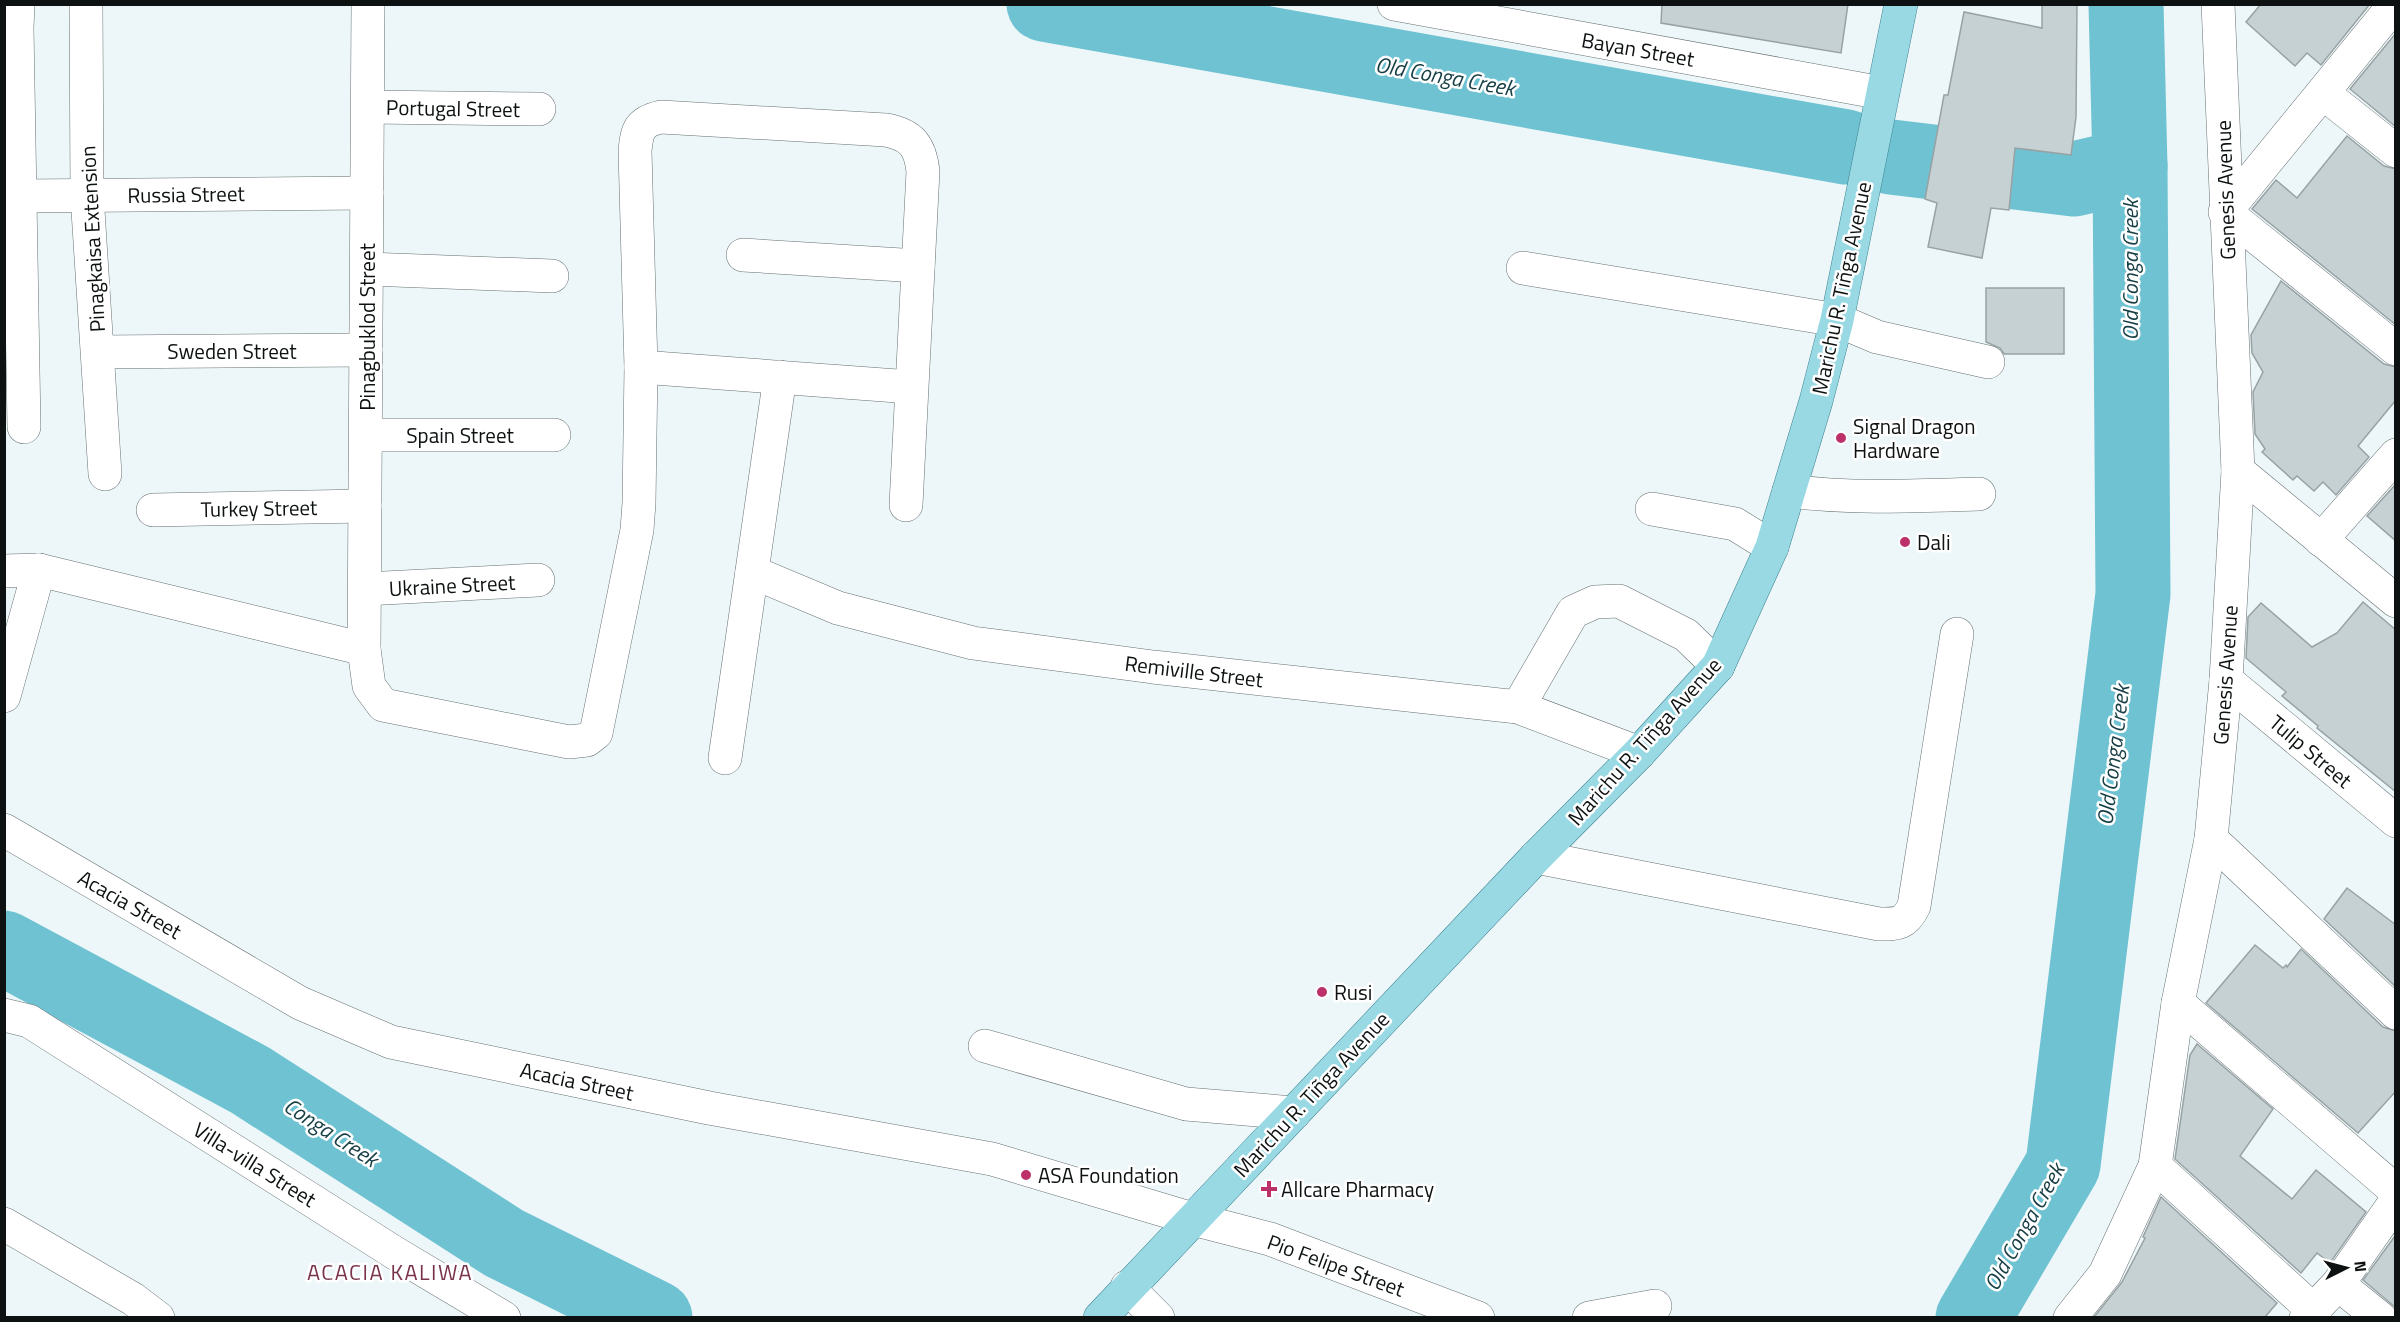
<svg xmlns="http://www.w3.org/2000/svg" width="2400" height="1322" viewBox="0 0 2400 1322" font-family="'Titillium Web',sans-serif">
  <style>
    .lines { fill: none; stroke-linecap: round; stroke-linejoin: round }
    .river { stroke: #6ec2d1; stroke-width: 75 }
    .building { fill: #c6d1d3; stroke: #98a2a4; stroke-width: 1.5 }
    .minor-casing { stroke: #677072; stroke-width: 34 }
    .major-casing { stroke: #3c828f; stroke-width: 34 }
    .minor { stroke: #fff; stroke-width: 33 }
    .major { stroke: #99d9e4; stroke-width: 33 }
    .poi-dot { fill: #bc3169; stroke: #fff; stroke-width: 2 }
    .labels { text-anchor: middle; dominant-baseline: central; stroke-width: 5; stroke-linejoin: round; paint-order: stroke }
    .street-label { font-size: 21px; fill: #0d1112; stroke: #fff }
    .poi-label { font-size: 21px; fill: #0d1112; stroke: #fff; text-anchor: start }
    .water-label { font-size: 22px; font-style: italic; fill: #163e45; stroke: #fff }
    .neighbourhood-label { font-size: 22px; letter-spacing: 1.5px; fill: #79344b; stroke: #fff }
  </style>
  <rect width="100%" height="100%" fill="#edf7f9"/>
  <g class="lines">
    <g class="river">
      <path d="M 1044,4 L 1846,147"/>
      <path d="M 1891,157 L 2074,179 L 2130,166"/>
      <path d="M 4,948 L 250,1080 L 504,1243 L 655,1318"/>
      <path d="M 1973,1318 L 2063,1165 L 2133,594 L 2130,166 L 2126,4"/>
    </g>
  </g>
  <g class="building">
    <path d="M 1662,4 L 1848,4 L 1841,53 L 1661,23 Z"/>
    <path d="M 2042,4 L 2077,4 L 2076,117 L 2071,155 L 2015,148 L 2009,210 L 1991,208 L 1982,258 L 1928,247 L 1937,203 L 1925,199 L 1944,95 L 1948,95 L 1964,12 L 2042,28 Z"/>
    <path d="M 2261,4 L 2370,4 L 2321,65 L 2307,53 L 2295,66 L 2246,22 Z"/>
    <path d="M 2396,33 L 2396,127 L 2350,89 Z"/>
    <path d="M 2347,136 L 2384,166 L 2396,169 L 2396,325 L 2252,209 L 2276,180 L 2297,198 Z"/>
    <path d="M 2281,281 L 2384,364 L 2396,367 L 2396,400 L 2358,446 L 2369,457 L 2336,495 L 2323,482 L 2314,491 L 2297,476 L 2293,480 L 2262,452 L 2265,449 L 2255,434 L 2253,392 L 2263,372 L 2252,353 L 2251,335 Z"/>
    <path d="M 1986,288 L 2064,288 L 2064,354 L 2004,354 L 2000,348 L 1986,342 Z"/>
    <path d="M 2396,484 L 2396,541 L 2367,516 Z"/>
    <path d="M 2363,602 L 2396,630 L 2396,792 L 2317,728 L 2318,726 L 2282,696 L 2286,692 L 2246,658 L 2248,617 L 2261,603 L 2312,647 L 2337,633 Z"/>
    <path d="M 2347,888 L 2396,925 L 2396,987 L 2324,919 Z"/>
    <path d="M 2255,945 L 2283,968 L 2286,965 L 2287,967 L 2301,949 L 2383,1027 L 2396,1031 L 2396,1091 L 2358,1133 L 2206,1003 Z"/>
    <path d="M 2197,1044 L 2273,1109 L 2240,1156 L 2292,1199 L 2316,1170 L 2366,1212 L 2330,1263 L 2317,1253 L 2301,1273 L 2175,1159 L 2190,1055 Z"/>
    <path d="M 2161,1197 L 2277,1303 L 2265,1317 L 2094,1317 L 2122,1282 L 2145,1238 L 2143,1237 Z"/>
    <path d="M 2395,1236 L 2396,1237 L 2396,1308 L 2363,1280 Z"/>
  </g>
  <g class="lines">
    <g class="minor-casing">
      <g id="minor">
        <path d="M 18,4 L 17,28 L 24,427"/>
        <path d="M 86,4 L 87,195 L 105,474"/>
        <path d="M 368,4 L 364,649 L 369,686 L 383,705 L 569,742 L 587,740 L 596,733 L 637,530 L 639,503 L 641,367 L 635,151 C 637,130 639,122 661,117 L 886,130 C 912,135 920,146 923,171 L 906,505"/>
        <path d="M 1394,4 L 1882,93"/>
        <path d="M 2395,4 L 2225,212 L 2396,349"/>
        <path d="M 2323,93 L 2396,151"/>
        <path d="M 368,107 L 539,109"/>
        <path d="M 4,198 L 20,196 L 367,193"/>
        <path d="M 743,255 L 918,266"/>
        <path d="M 1523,268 L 1837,320 L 1877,337 L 1988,362"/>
        <path d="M 368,269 L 552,276"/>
        <path d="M 98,352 L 366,350"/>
        <path d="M 641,367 L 911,387"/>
        <path d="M 366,435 L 554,435"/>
        <path d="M 2238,471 L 2396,601"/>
        <path d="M 1789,491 C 1853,499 1915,496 1979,494"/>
        <path d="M 1652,509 L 1735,524 L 1772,547"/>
        <path d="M 153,510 L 365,506"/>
        <path d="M 2321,540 L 2396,455"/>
        <path d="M 4,571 L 39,570 L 364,649"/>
        <path d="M 752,572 L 838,608 L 973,643 L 1153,667 L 1518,707 L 1639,753"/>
        <path d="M 365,589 L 538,580"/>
        <path d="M 2226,680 L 2396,821"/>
        <path d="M 4,696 L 39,570"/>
        <path d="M 1518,707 L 1573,612 L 1595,602 L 1619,601 L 1686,635 L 1718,666"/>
        <path d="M 725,758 L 780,377"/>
        <path d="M 4,830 L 300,1003 L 391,1042 L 709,1108 L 992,1159 L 1193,1219 L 1270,1239 L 1478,1318"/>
        <path d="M 2211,839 L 2396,1013"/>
        <path d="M 1536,857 L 1879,924 C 1899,924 1905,924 1914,906 L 1957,634"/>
        <path d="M 2178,1003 L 2396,1191"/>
        <path d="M 4,1015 L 29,1021 L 395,1253 L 504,1318"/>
        <path d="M 985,1046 L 1186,1104 L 1294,1113"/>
        <path d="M 2155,1166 L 2312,1309"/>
        <path d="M 4,1224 L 133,1299 L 158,1318"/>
        <path d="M 2338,1284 L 2380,1318"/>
        <path d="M 1127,1287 L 1158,1318"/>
        <path d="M 1589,1318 L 1655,1306"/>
        <path d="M 2070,1318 L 2105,1274 L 2155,1166 L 2178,1003 L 2211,839 L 2226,680 L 2238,471 L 2218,4"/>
        <path d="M 2306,1318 L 2338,1284 L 2396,1201"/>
      </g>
    </g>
    <g class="major-casing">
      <path id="major" d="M 1100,1318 L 1536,857 L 1639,753 L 1718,666 L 1772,547 L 1816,401 L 1837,320 L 1901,4"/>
    </g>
    <use href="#minor" class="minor"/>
    <use href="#major" class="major"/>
  </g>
  <g class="poi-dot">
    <circle cx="1841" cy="438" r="6"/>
    <circle cx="1905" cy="542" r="6"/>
    <circle cx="1322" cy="992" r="6"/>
    <circle cx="1026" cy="1175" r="6"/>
    <path d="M1266 1180h6v6h6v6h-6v6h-6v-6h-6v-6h6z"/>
  </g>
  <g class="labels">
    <g class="street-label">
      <text transform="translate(1638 49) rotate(10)">Bayan Street</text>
      <text transform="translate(453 108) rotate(1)">Portugal Street</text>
      <text transform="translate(2225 190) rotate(-92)">Genesis Avenue</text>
      <text transform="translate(186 194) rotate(-1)">Russia Street</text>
      <text transform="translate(92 239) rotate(-93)">Pinagkaisa Extension</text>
      <text transform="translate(1841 288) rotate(-78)">Marichu R. Tiñga Avenue</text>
      <text transform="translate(367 327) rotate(-90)">Pinagbuklod Street</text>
      <text x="232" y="351">Sweden Street</text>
      <text x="460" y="435">Spain Street</text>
      <text transform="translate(259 508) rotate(-1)">Turkey Street</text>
      <text transform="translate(452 585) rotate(-3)">Ukraine Street</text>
      <text transform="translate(1194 671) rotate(7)">Remiville Street</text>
      <text transform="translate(2225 675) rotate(-86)">Genesis Avenue</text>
      <text transform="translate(1644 741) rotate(-48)">Marichu R. Tiñga Avenue</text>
      <text transform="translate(2311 751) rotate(40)">Tulip Street</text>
      <text transform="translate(130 904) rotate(30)">Acacia Street</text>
      <text transform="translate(577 1081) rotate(12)">Acacia Street</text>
      <text transform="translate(1311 1094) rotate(-47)">Marichu R. Tiñga Avenue</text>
      <text transform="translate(255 1164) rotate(32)">Villa-villa Street</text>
      <text transform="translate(1336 1265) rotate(20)">Pio Felipe Street</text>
    </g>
    <g class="poi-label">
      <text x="1853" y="426">Signal Dragon<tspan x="1853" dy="24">Hardware</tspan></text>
      <text x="1917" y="542">Dali</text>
      <text x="1334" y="992">Rusi</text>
      <text x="1038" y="1175">ASA Foundation</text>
      <text x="1281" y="1189">Allcare Pharmacy</text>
    </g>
    <g class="water-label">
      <text transform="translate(1445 76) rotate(10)">Old Conga Creek</text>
      <text transform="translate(2130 270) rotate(-90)">Old Conga Creek</text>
      <text transform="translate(2113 755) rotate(-83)">Old Conga Creek</text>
      <text transform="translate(331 1132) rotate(33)">Conga Creek</text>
      <text transform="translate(2024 1227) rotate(-61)">Old Conga Creek</text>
    </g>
    <g class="neighbourhood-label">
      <text x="390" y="1272">ACACIA KALIWA</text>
    </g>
  </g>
  <rect width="2400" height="1322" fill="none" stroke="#0d1112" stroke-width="12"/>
  <g transform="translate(2346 1268) rotate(84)" stroke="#ffffff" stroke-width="4.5" paint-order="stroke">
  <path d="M0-4.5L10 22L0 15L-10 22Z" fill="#0d1112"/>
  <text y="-9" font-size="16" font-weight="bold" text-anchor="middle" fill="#0d1112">N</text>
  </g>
</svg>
